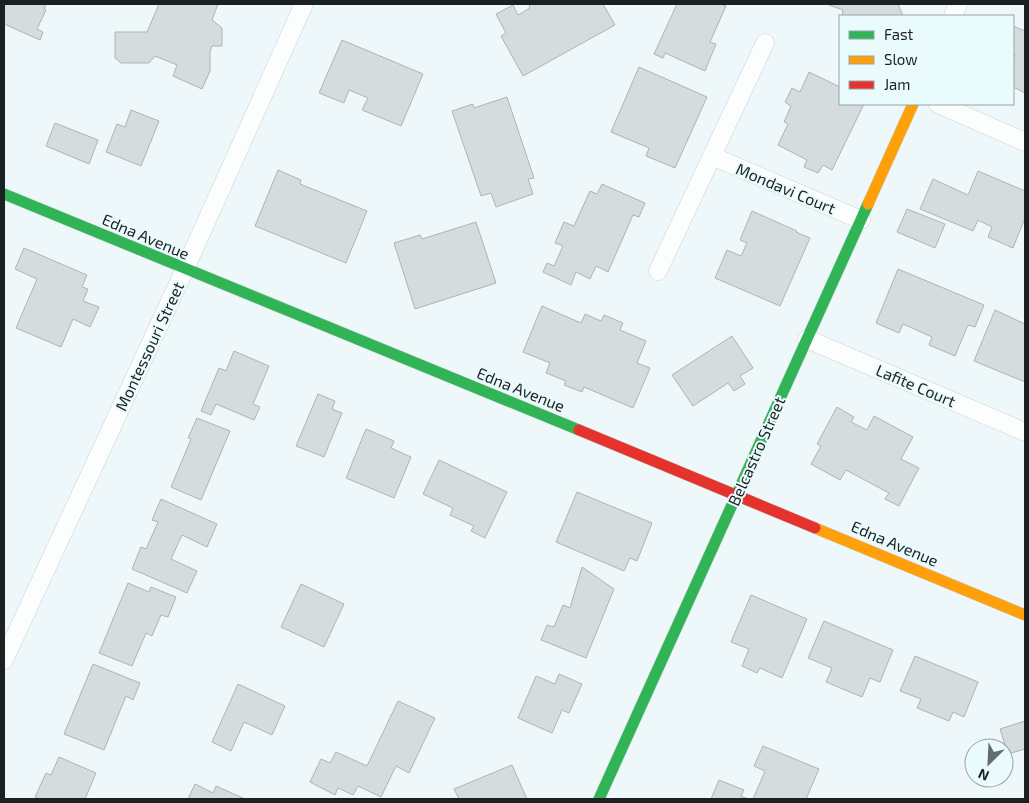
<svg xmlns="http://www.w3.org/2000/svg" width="1029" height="803" viewBox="0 0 1029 803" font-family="'Exo 2',sans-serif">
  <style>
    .building { fill: #d5dcdd; stroke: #adb4b4 }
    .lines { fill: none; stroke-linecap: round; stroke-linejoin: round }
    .street-casing { stroke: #cad2d3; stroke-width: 19 }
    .fast-casing { stroke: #cad2d3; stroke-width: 12 }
    .slow-casing { stroke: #cad2d3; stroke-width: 12 }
    .jam-casing { stroke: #cad2d3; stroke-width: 12 }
    .street { stroke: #fcfefe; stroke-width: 18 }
    .fast { stroke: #30b455; stroke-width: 11 }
    .slow { stroke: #ff9f0a; stroke-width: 11 }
    .jam { stroke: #e5322d; stroke-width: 11 }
    .labels { text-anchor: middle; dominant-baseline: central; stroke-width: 4; stroke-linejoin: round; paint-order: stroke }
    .street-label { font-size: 16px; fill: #1b2122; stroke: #eafbfe }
  </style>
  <rect width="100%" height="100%" fill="#eef8fa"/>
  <g class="building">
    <path d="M 4,4 L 46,4 L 44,9 L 46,10 L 37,29 L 43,32 L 40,40 L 4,24 Z"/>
    <path d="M 159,4 L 218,4 L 212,20 L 222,28 L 222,46 L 212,46 L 210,52 L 210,71 L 202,89 L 173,76 L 177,65 L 155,56 L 149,63 L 121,63 L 115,58 L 115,32 L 147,32 Z"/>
    <path d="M 532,4 L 603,4 L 615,25 L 523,76 L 501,36 L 506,33 L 496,14 L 513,5 L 518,15 L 530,8 L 529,5 Z"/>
    <path d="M 677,4 L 720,4 L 726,6 L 710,42 L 716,44 L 705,71 L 665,53 L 663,58 L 654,54 Z"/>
    <path d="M 830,4 L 898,4 L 903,16 L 842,16 L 843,10 L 829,5 Z"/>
    <path d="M 1013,26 L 1025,31 L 1025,93 L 1013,87 L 1013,60 L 1015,55 L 1013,55 Z"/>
    <path d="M 342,40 L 423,74 L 401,126 L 362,110 L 368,98 L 349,90 L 344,103 L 319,93 Z"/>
    <path d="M 639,67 L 707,97 L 675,168 L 646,156 L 649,148 L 611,132 Z"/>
    <path d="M 809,72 L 840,87 L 840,104 L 864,104 L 832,170 L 823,165 L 818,173 L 804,167 L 807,160 L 778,145 L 788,124 L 784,122 L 791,106 L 785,102 L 792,88 L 800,92 Z"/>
    <path d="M 507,97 L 534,178 L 528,179 L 533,194 L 496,207 L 491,193 L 481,196 L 452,111 L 473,104 L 474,108 Z"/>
    <path d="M 131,110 L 159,121 L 141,166 L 106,152 L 117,124 L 125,127 Z"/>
    <path d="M 55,123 L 98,140 L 89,164 L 46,146 Z"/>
    <path d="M 278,170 L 301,180 L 300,184 L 367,211 L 346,263 L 255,226 Z"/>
    <path d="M 978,171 L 1025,191 L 1025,218 L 1013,248 L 988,237 L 992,227 L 978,220 L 973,231 L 920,209 L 933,179 L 968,195 Z"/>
    <path d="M 602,184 L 645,203 L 639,217 L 633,215 L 608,272 L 596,266 L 590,279 L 576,272 L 571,285 L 543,272 L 547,263 L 554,266 L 563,246 L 555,243 L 564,222 L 574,226 L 590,191 L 597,194 Z"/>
    <path d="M 907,209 L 945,224 L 935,248 L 897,232 Z"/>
    <path d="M 752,211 L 797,231 L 796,232 L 810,238 L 780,306 L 715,278 L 727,250 L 741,256 L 747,243 L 740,240 Z"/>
    <path d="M 476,222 L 496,283 L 415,309 L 394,243 L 420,235 L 422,239 Z"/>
    <path d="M 24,248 L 87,275 L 82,287 L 88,289 L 83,301 L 99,307 L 90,327 L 73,319 L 61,347 L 16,328 L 37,279 L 15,269 Z"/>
    <path d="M 898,269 L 984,305 L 975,327 L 968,325 L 955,356 L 929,345 L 932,337 L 903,324 L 899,333 L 876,323 Z"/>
    <path d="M 542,306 L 581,323 L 585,314 L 601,321 L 604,315 L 623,323 L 620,330 L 646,341 L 637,363 L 650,368 L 633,408 L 584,387 L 582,392 L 564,385 L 566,381 L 546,373 L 550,363 L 523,352 Z"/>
    <path d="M 995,310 L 1025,324 L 1025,382 L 974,361 Z"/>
    <path d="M 732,336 L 753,368 L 740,376 L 745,384 L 734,391 L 728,383 L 693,406 L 672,375 Z"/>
    <path d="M 234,351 L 269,366 L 253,404 L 260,407 L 254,420 L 216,404 L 211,415 L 201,411 L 219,368 L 226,371 Z"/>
    <path d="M 318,394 L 335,401 L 332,409 L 342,413 L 324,457 L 296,446 Z"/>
    <path d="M 837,407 L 854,417 L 851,422 L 867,430 L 874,416 L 913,437 L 901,459 L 919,468 L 899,506 L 885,499 L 889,493 L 846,470 L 840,480 L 811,464 L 821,446 L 817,444 Z"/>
    <path d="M 197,418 L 230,431 L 201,500 L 171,487 L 191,439 L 188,438 Z"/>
    <path d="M 366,429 L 394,441 L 391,448 L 411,457 L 394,498 L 346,478 Z"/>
    <path d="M 439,460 L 507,492 L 485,538 L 471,531 L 474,526 L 450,515 L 453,508 L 423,494 Z"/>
    <path d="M 577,492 L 652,523 L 637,561 L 630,558 L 624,571 L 556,542 Z"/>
    <path d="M 161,499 L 217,524 L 207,547 L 182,535 L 171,559 L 197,571 L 187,593 L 132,569 L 141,547 L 146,549 L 158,522 L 152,520 Z"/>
    <path d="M 582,567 L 614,589 L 586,658 L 541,640 L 547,625 L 554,627 L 563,605 L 570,608 Z"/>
    <path d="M 128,583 L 149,592 L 151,587 L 176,597 L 168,617 L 161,615 L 152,636 L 146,633 L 132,666 L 99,653 Z"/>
    <path d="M 301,584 L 344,604 L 324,647 L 281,627 Z"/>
    <path d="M 751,595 L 807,619 L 782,678 L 760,668 L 757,673 L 742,666 L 749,649 L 731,642 Z"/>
    <path d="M 824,621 L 893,650 L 880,682 L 870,678 L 862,697 L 826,682 L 832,668 L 808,658 Z"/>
    <path d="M 915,656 L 978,682 L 964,717 L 953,712 L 949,721 L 917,708 L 921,699 L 900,691 Z"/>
    <path d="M 93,664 L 140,683 L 133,700 L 126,696 L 104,750 L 64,734 Z"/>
    <path d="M 559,674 L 582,684 L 569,713 L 562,710 L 552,733 L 518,718 L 536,676 L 555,684 Z"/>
    <path d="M 238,684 L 285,706 L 272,735 L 244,722 L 231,751 L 212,742 Z"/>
    <path d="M 398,701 L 435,718 L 409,773 L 396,766 L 381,797 L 358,786 L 353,795 L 338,788 L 335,795 L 310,782 L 321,759 L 330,763 L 336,752 L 367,766 Z"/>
    <path d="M 1025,721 L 1025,749 L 1008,754 L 1000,729 Z"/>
    <path d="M 763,746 L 819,769 L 806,799 L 753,799 L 765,771 L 754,766 Z"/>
    <path d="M 59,757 L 96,773 L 85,799 L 40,799 L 35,797 L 46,773 L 51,775 Z"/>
    <path d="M 512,765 L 527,799 L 459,799 L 454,789 Z"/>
    <path d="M 719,780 L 744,790 L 741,796 L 748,799 L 711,799 Z"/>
    <path d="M 195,784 L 213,793 L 216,786 L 245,799 L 188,799 Z"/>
  </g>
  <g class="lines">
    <g class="street-casing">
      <g id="street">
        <path d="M 953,16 L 958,4"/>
        <path d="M 938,104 L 1025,142"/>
        <path d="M 712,156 L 861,220"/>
        <path d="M 658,271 L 765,43"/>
        <path d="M 807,339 L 1025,432"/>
        <path d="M 4,660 L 185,269 L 304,4"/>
      </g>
    </g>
    <g class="fast-casing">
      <g id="fast">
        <path d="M 4,194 L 579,430"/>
        <path d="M 599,799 L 868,204"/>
      </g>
    </g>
    <g class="slow-casing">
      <g id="slow">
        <path d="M 868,204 L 913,104"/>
        <path d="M 815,528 L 1025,615"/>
      </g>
    </g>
    <g class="jam-casing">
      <path id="jam" d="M 579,430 L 815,528"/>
    </g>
    <use href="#street" class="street"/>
    <use href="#fast" class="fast"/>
    <use href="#slow" class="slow"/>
    <use href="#jam" class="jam"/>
  </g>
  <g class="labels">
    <g class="street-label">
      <text transform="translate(786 188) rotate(23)">Mondavi Court</text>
      <text transform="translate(146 236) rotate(23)">Edna Avenue</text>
      <text transform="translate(149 346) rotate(-65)">Montessouri Street</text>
      <text transform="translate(916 385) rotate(23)">Lafite Court</text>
      <text transform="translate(521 389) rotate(22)">Edna Avenue</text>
      <text transform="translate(756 451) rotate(-66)">Belcastro Street</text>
      <text transform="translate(895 543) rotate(23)">Edna Avenue</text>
    </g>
  </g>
  <rect width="1029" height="803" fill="none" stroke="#1b2122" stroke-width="10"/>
  <rect x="839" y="15" width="175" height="90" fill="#eafbfe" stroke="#97a4a6"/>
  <rect x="849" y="31" width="25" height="8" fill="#30b455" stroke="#97a4a6"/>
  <text x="884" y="40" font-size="15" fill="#1b2122">Fast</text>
  <rect x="849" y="56" width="25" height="8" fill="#ff9f0a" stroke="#97a4a6"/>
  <text x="884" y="65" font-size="15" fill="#1b2122">Slow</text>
  <rect x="849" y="81" width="25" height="8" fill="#e5322d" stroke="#97a4a6"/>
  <text x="884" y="90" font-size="15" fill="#1b2122">Jam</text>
  <g transform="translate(989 763) rotate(204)"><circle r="24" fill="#eafbfe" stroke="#97a4a6"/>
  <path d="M0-4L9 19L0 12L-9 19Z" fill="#656c6e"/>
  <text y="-8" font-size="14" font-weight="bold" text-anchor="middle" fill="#1b2122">N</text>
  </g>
</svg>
